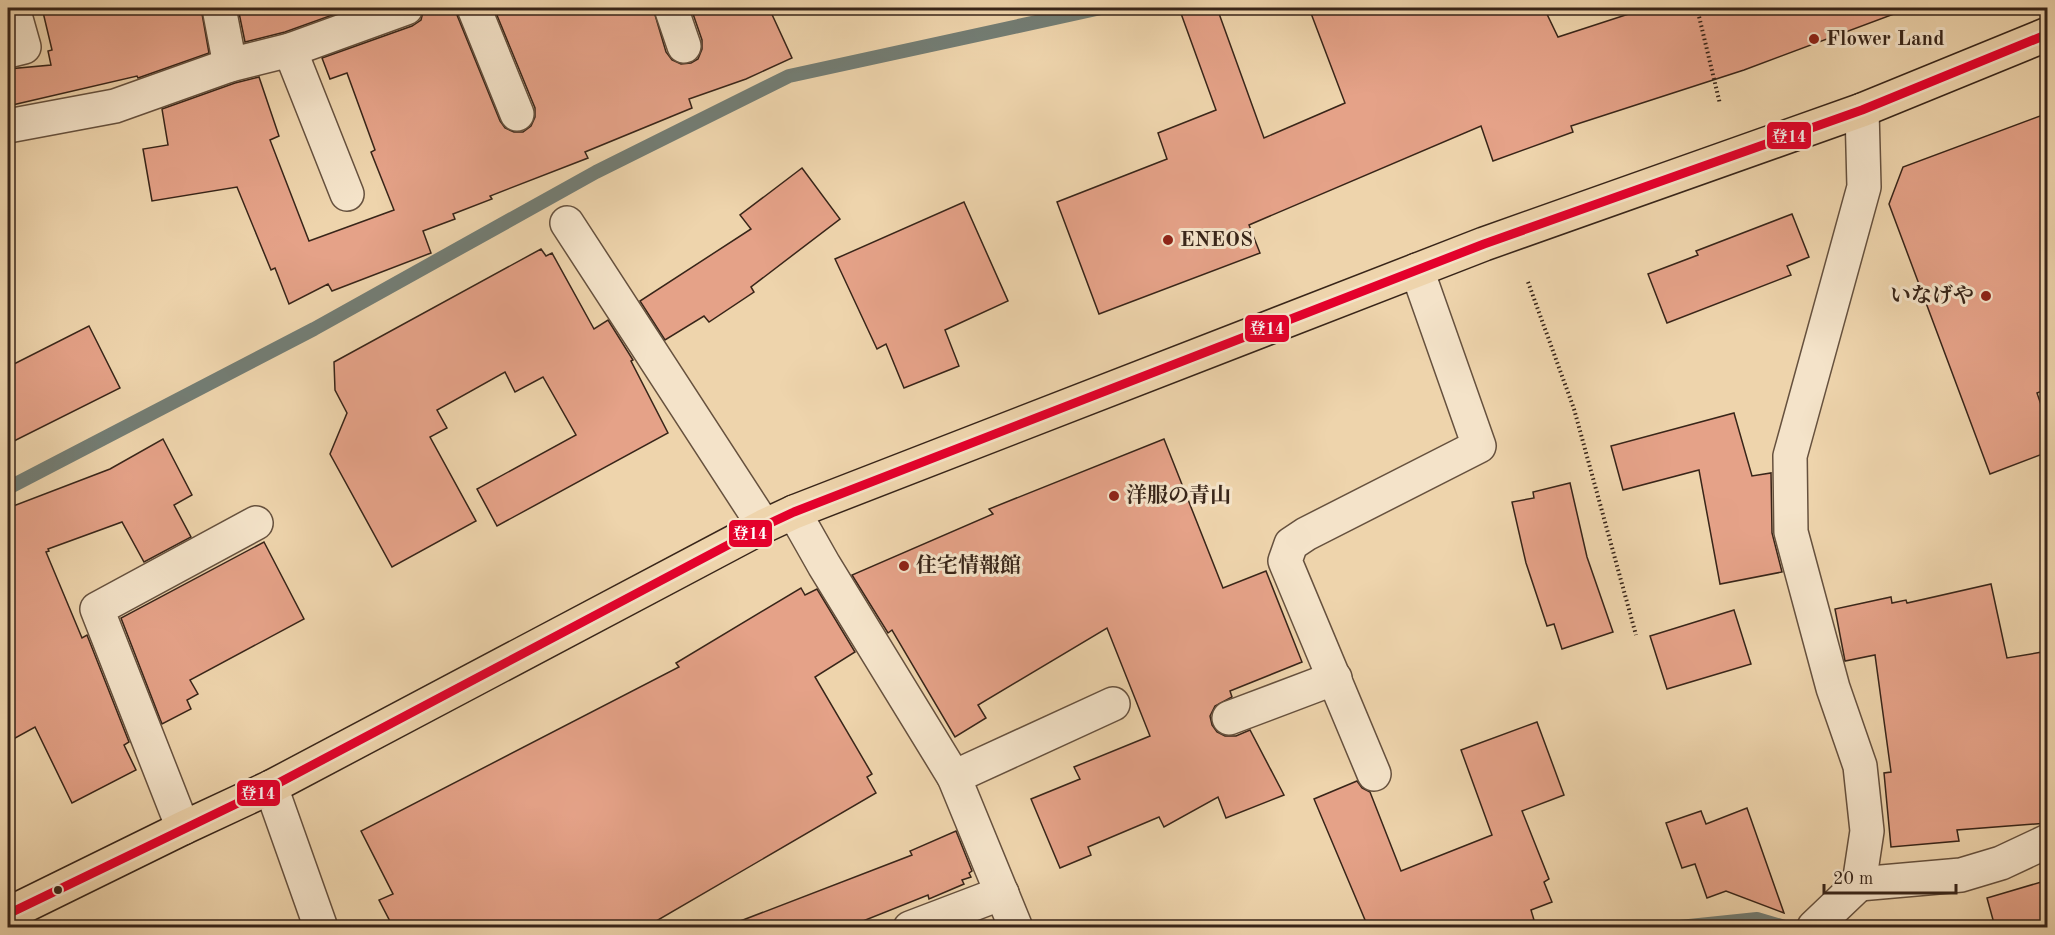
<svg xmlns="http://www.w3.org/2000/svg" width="2055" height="935" viewBox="0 0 2055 935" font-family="'Old Standard TT','Noto Serif JP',serif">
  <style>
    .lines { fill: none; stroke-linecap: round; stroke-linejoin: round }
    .stream { stroke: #737d74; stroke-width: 14 }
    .building { fill: #e5a288; stroke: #382519; stroke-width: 1.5 }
    .minor-casing { stroke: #66513e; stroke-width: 36 }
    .major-casing { stroke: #382519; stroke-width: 36 }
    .path { stroke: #382519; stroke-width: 4; stroke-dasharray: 1.5 3; stroke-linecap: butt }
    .minor { stroke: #f4e3c9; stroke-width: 33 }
    .major { stroke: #eed4ac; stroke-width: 33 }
    .bus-1-casing { stroke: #f4e3c9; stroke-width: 14 }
    .bus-1 { stroke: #e4002b; stroke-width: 9 }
    .poi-dot { fill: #8f2418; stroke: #f4e3c9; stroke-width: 2 }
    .bus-dot { fill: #382519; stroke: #f4e3c9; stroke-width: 2 }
    .labels { text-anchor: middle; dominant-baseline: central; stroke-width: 6; stroke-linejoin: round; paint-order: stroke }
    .poi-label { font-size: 21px; font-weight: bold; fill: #382519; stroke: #f4e3c9; text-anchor: start }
    .line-badge { stroke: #f4e3c9; stroke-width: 2 }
    .badge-label { font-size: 16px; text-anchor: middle; font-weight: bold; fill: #fff }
  </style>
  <rect width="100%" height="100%" fill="#eed4ac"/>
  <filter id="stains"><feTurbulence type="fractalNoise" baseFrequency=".00333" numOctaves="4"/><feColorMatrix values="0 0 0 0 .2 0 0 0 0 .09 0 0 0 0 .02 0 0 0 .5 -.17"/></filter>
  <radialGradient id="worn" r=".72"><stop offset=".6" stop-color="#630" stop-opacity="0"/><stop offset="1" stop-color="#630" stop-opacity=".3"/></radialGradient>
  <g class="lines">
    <g class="stream">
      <path d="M 8,488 L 314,329 L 596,172 L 789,76 L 1101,8"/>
      <path d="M 1670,928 L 1757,919 L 1788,928"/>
    </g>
  </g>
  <g class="building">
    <path d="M 42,8 L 201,8 L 209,53 L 138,78 L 137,76 L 8,106 L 8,69 L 51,65 L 48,51 L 52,50 Z"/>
    <path d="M 238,8 L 352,8 L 285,32 L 245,42 Z"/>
    <path d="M 424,8 L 456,8 L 457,15 L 500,121 L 505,128 L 514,132 L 523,132 L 531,126 L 535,117 L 535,108 L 494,8 L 653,8 L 666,52 L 672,60 L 681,64 L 691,63 L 698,59 L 702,49 L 702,40 L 691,8 L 769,8 L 792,58 L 746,79 L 689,99 L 692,108 L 585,152 L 588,158 L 490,196 L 492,199 L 453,214 L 455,219 L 423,231 L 431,253 L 332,291 L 328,284 L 289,304 L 275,268 L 271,270 L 237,187 L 152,201 L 143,149 L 168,145 L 162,109 L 235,83 L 259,77 L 279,136 L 270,140 L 309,241 L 394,210 L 371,152 L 375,150 L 347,73 L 330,79 L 322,58 L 412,26 L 421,20 Z"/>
    <path d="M 1179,8 L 1217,8 L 1264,138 L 1345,103 L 1309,8 L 1544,8 L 1558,37 L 1647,8 L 1902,8 L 1902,11 L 1744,70 L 1571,126 L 1573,132 L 1493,161 L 1481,126 L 1249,225 L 1260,253 L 1099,314 L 1057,202 L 1167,159 L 1158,133 L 1216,110 Z"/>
    <path d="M 2048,113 L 2048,389 L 2037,393 L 2048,425 L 2048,452 L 1990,474 L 1889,204 L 1903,167 Z"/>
    <path d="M 802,168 L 840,219 L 751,287 L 754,292 L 709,322 L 704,316 L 665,340 L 640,301 L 751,229 L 740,215 Z"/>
    <path d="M 964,202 L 1008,301 L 945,330 L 959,366 L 904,388 L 886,344 L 877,349 L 835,259 Z"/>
    <path d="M 1792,214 L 1809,257 L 1787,266 L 1791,275 L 1667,323 L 1648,274 L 1698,255 L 1696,251 Z"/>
    <path d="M 541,249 L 546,256 L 552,253 L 594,329 L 608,320 L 633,360 L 631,361 L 668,433 L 497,526 L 477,489 L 576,435 L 543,377 L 515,392 L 505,372 L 437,410 L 447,428 L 430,437 L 476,521 L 392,567 L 330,454 L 347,413 L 335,390 L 334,362 Z"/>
    <path d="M 89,326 L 120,388 L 8,444 L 8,367 Z"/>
    <path d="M 1734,413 L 1752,476 L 1771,473 L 1772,533 L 1782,572 L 1720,584 L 1699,470 L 1623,490 L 1611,446 Z"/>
    <path d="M 163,439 L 192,495 L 174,505 L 191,537 L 144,562 L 122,522 L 48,549 L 49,551 L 46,552 L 82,638 L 87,635 L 129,742 L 124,745 L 136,770 L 72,803 L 35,727 L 8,742 L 8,508 L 110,469 Z"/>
    <path d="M 1164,439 L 1223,588 L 1266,571 L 1302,662 L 1230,691 L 1232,697 L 1215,706 L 1210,716 L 1212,725 L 1217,732 L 1225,736 L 1236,736 L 1250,730 L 1284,795 L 1226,818 L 1218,797 L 1164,827 L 1159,817 L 1088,847 L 1091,855 L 1060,868 L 1031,799 L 1080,779 L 1074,767 L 1150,736 L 1107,628 L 978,705 L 986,718 L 955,737 L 892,630 L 888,633 L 852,575 L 993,514 L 989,509 Z"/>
    <path d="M 1570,483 L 1587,557 L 1613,632 L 1562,649 L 1554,624 L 1547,626 L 1526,563 L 1512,502 L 1534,498 L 1533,492 Z"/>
    <path d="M 264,542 L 304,619 L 190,680 L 198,694 L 187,700 L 191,709 L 162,724 L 121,618 Z"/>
    <path d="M 1991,584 L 2007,658 L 2048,651 L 2048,823 L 1957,830 L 1959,841 L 1891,847 L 1884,773 L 1891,772 L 1875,655 L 1845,661 L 1835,609 L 1891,597 L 1892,603 L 1906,600 L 1907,603 Z"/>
    <path d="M 801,588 L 805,595 L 817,589 L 855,652 L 815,677 L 872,774 L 867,777 L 876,793 L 646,927 L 393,927 L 379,900 L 393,894 L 361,831 L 679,667 L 676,663 Z"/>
    <path d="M 1734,610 L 1751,664 L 1667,689 L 1650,636 Z"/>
    <path d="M 1537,722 L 1564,795 L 1522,811 L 1549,879 L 1544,882 L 1552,902 L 1531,910 L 1534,920 L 1517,927 L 1368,927 L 1314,799 L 1357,781 L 1362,788 L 1370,792 L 1401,871 L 1492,835 L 1461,750 Z"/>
    <path d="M 1747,808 L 1784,913 L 1726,891 L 1707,898 L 1695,864 L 1682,868 L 1666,823 L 1701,811 L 1706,824 Z"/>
    <path d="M 956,831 L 972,871 L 969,873 L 971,877 L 962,880 L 964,884 L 929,899 L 928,895 L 848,927 L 731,927 L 730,925 L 912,855 L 910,851 Z"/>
    <path d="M 2048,880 L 2048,927 L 1995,927 L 1987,898 Z"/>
  </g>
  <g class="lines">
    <g class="minor-casing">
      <g id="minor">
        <path d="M 219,8 L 230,65"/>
        <path d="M 474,8 L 517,114"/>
        <path d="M 671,8 L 684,46"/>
        <path d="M 290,50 L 347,194"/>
        <path d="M 8,51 L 24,47 L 13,8"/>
        <path d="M 8,126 L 115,106 L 230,65 L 290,50 L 406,8"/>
        <path d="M 567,223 L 764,526"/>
        <path d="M 794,512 L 824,565 L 954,777 L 1016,928"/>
        <path d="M 1229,718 L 1335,678"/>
        <path d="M 1374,774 L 1285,561 L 1291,544 L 1306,534 L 1479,446 L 1417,270"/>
        <path d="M 954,777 L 1113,704"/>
        <path d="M 271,787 L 321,928"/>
        <path d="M 183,828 L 97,609 L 256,523"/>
        <path d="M 1859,884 L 1961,875 L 2001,863 L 2048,841"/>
        <path d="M 1814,927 L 1859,884 L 1867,831 L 1860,766 L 1833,688 L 1791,532 L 1790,456 L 1864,187 L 1862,110"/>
        <path d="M 910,928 L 1002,893"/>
      </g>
    </g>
    <g class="major-casing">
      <path id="major" d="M 8,914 L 183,828 L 271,787 L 764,526 L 794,512 L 1484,244 L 1862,110 L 2048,34"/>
    </g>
    <g class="path">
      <path d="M 1697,8 L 1720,104"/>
      <path d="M 1528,282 L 1574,409 L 1636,635"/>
    </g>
    <use href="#minor" class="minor"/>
    <use href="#major" class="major"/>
    <g class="bus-1-casing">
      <path id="bus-1" d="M 8,914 L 271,787 L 764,526 L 794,512 L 1484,244 L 1862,110 L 2048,34"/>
    </g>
    <use href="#bus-1" class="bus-1"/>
  </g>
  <g class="poi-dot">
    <circle cx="1814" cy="39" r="6"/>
    <circle cx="1168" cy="240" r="6"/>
    <circle cx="1986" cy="296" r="6"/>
    <circle cx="1114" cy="496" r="6"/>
    <circle cx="904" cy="566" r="6"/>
  </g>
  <circle class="bus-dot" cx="58" cy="890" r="5"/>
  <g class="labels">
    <g class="poi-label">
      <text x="1826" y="39">Flower Land</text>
      <text x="1180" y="240">ENEOS</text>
      <text x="1974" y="296" text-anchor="end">いなげや</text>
      <text x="1126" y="496">洋服の青山</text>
      <text x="916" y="566">住宅情報館</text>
    </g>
  </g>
  <g class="line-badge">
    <rect x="1766" y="121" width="46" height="29" rx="6" fill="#e4002b"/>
    <rect x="1244" y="314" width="46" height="29" rx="6" fill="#e4002b"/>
    <rect x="728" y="519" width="45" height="29" rx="6" fill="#e4002b"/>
    <rect x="236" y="779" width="45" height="28" rx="6" fill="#e4002b"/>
  </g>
  <g class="badge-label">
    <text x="1789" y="142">登14</text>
    <text x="1267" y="334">登14</text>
    <text x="750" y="539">登14</text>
    <text x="258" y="799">登14</text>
  </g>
  <rect width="2055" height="935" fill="none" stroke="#eed4ac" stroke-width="30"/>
  <rect x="9" y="9" width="2037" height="917" fill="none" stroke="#382519" stroke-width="3"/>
  <rect x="15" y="15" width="2025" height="905" fill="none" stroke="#382519" stroke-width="1.5"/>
  <path d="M1824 884v9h132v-9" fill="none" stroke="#382519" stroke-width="3"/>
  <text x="1833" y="884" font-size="18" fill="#382519" stroke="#f4e3c9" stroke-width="4.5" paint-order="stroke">20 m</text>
  <rect width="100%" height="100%" filter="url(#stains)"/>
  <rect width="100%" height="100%" fill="url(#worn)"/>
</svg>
